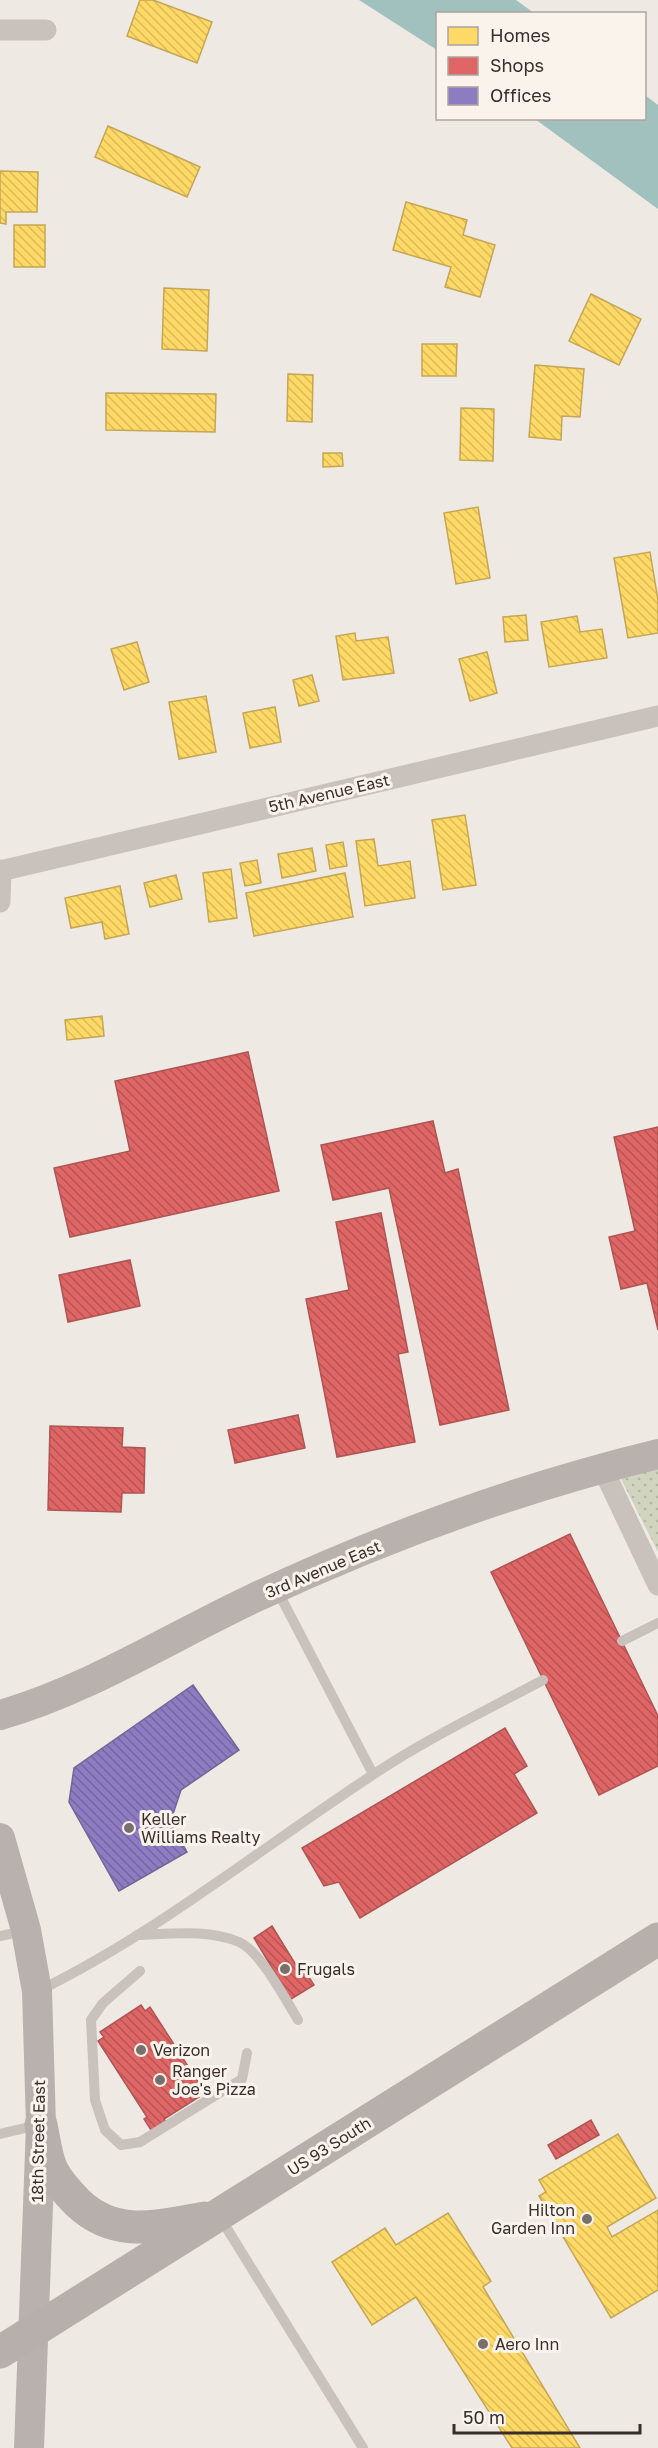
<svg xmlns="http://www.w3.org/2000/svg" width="658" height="2448" viewBox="0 0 658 2448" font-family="'Golos Text',sans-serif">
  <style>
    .park { fill: url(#park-dots) }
    .water { fill: #a1c1be }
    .homes { fill: url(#homes-back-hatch); stroke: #c4a654; stroke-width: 1.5 }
    .shops { fill: url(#shops-back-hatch); stroke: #ae5554; stroke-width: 1.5 }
    .offices { fill: url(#offices-back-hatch); stroke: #746595; stroke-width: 1.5 }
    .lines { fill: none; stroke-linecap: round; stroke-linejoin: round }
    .lane { stroke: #c8c1bc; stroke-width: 10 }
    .street { stroke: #c8c1bc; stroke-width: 21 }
    .secondary { stroke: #b8b1ad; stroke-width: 30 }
    .primary { stroke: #b7afab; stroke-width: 33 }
    .poi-dot { fill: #796f6b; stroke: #faf3ec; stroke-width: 2 }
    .labels { text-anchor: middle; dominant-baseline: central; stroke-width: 6; stroke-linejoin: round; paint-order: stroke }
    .street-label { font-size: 16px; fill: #392e2a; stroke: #faf3ec }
    .poi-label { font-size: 16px; fill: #392e2a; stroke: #faf3ec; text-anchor: start }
  </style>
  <defs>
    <pattern id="park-dots" width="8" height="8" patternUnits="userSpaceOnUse" patternTransform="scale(1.5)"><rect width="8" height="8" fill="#d1d4be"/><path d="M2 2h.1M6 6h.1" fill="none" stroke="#b4b6a3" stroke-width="1.8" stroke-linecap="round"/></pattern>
    <pattern id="homes-back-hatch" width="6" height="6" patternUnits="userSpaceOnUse" patternTransform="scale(1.5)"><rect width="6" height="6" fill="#ffd966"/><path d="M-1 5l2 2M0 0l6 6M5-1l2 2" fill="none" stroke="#dbbb59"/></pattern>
    <pattern id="shops-back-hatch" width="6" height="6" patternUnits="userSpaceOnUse" patternTransform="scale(1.5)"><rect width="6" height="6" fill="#e06666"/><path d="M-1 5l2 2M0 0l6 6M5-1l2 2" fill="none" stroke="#b75454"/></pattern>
    <pattern id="offices-back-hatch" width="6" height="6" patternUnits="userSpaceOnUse" patternTransform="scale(1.5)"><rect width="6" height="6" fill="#8e7cc3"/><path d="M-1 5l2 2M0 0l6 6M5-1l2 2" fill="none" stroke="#75669f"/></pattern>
  </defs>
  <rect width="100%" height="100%" fill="#efe9e4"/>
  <path class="park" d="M 658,1469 L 658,1552 L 620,1477 Z"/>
  <g class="water">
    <path d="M 359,0 L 516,0 L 534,13 L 438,14 L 437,50 Z"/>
    <path d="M 645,95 L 658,105 L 658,209 L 535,119 L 644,118 Z"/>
  </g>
  <g class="homes">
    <path d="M 140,0 L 153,0 L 212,22 L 197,63 L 127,36 Z"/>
    <path d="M 108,126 L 200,167 L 187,197 L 95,157 Z"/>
    <path d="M 0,171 L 38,172 L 37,212 L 6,212 L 6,224 L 0,223 Z"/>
    <path d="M 406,202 L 467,220 L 463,235 L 495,245 L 480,297 L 445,287 L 451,267 L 393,250 Z"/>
    <rect x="14" y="225" width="31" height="42"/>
    <path d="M 164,288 L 209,290 L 207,351 L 162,349 Z"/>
    <path d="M 591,294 L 641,319 L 619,365 L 569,341 Z"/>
    <path d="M 422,344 L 457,344 L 456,376 L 422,376 Z"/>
    <path d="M 535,365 L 584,369 L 580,417 L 562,416 L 561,440 L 529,437 Z"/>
    <path d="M 288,374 L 313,375 L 312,422 L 287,421 Z"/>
    <path d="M 106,393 L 216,394 L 215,432 L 106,430 Z"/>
    <path d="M 461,408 L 494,409 L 493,461 L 460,460 Z"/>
    <path d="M 323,453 L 342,453 L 343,466 L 323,467 Z"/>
    <path d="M 478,507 L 490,578 L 456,584 L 444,513 Z"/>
    <path d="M 650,552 L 658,600 L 658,633 L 628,638 L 614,558 Z"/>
    <path d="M 526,615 L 528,640 L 505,642 L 503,617 Z"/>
    <path d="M 577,616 L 580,632 L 602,629 L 607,658 L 549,667 L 541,622 Z"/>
    <path d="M 355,633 L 356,641 L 388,637 L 394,673 L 343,680 L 336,636 Z"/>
    <path d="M 137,642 L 149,682 L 124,690 L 111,649 Z"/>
    <path d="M 487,652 L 497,693 L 470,701 L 459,659 Z"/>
    <path d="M 312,675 L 319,701 L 299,706 L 293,680 Z"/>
    <path d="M 206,696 L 216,752 L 179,759 L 169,702 Z"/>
    <path d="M 275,707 L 281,742 L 250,748 L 243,713 Z"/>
    <path d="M 465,815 L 476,885 L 443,890 L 432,820 Z"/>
    <path d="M 374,839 L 378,866 L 410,861 L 415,898 L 365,906 L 356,841 Z"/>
    <path d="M 343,842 L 347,866 L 330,869 L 326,845 Z"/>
    <path d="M 312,848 L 316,871 L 282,878 L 278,854 Z"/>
    <path d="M 257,860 L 261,883 L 245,886 L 240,863 Z"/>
    <path d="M 231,869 L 237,918 L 209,922 L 203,873 Z"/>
    <path d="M 345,873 L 353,917 L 254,936 L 246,893 Z"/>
    <path d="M 176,875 L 182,899 L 150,907 L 144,883 Z"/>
    <path d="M 120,886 L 129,934 L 105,939 L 102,922 L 71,928 L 65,898 Z"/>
    <path d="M 102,1016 L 104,1036 L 67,1040 L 65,1020 Z"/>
    <path d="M 618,2134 L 656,2198 L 607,2227 L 612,2237 L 658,2210 L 658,2290 L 611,2318 L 539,2196 L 546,2192 L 539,2180 Z"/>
    <path d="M 448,2213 L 491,2281 L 483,2287 L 580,2448 L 512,2448 L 416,2297 L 372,2325 L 332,2262 L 385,2228 L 396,2245 Z"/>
  </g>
  <g class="shops">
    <path d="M 248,1052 L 279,1191 L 70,1237 L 54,1168 L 130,1151 L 115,1081 Z"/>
    <path d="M 433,1121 L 445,1173 L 458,1169 L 509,1410 L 440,1425 L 389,1188 L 333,1200 L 321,1145 Z"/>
    <path d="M 658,1127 L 658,1330 L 647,1283 L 621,1289 L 609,1237 L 635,1231 L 614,1137 Z"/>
    <path d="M 381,1213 L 408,1352 L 398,1354 L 415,1442 L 337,1457 L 306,1299 L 349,1290 L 336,1222 Z"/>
    <path d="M 130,1260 L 140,1306 L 68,1322 L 59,1275 Z"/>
    <path d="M 298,1415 L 305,1448 L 235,1463 L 228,1430 Z"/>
    <path d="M 50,1426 L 123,1428 L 122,1447 L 145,1448 L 144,1493 L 122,1493 L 121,1512 L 48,1510 Z"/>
    <path d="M 570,1534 L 658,1716 L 658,1766 L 599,1795 L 491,1572 Z"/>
    <path d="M 505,1728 L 527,1766 L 514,1774 L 537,1813 L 360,1918 L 339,1882 L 324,1886 L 302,1848 Z"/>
    <path d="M 272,1926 L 299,1970 L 303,1968 L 314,1985 L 288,2001 L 280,1981 L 254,1938 Z"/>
    <path d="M 141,2005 L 145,2011 L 150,2007 L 202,2088 L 196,2092 L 199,2097 L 164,2119 L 167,2124 L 153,2133 L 144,2119 L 147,2117 L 98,2041 L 104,2037 L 100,2032 Z"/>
    <path d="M 591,2120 L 599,2135 L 556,2159 L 548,2145 Z"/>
  </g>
  <path class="offices" d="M 193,1685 L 239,1750 L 181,1790 L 170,1823 L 187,1852 L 119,1891 L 69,1802 L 74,1768 Z"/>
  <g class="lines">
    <g class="lane">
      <path d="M 276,1588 L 373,1774"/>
      <path d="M 622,1641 L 658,1623"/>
      <path d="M 137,1935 C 171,1934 208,1929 239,1942 C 260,1951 286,2000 298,2020"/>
      <path d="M 0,1936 L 23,1931"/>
      <path d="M 140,1971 L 103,2003 L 91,2020 L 95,2100 L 105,2130 L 121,2145 L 140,2142 L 242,2079 L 247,2053"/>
      <path d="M 38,1991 C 157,1933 261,1848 371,1776 C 426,1739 485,1711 543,1680"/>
      <path d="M 0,2134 L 38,2125"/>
      <path d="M 221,2219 L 363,2448"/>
    </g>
    <g class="street">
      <path d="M 0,30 L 46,30"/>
      <path d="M 0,871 L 658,716"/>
      <path d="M 0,902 L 1,870"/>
      <path d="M 602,1467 L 658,1585"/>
    </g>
    <g class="secondary">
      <path d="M 0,1715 C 88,1690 169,1638 252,1599 C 382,1538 518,1488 658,1454"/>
      <path d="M 0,1838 L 26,1930 L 37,1991 L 41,2125 L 29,2448"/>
    </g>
    <g class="primary">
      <path d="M 41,2125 C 44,2139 46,2157 52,2170 C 58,2182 68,2193 78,2203 C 116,2239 158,2226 205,2218"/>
      <path d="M 0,2352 L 658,1939"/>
    </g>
  </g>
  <g class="poi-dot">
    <circle cx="129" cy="1828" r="6"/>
    <circle cx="285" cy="1969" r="6"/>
    <circle cx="141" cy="2050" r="6"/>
    <circle cx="160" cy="2080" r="6"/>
    <circle cx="587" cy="2219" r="6"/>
    <circle cx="483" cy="2344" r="6"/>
  </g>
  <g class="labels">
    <g class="street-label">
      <text transform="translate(329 793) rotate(-13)">5th Avenue East</text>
      <text transform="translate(323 1569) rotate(-23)">3rd Avenue East</text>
      <text transform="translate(38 2141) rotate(-89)">18th Street East</text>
      <text transform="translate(329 2146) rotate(-32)">US 93 South</text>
    </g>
    <g class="poi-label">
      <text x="141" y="1819">Keller<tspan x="141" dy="18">Williams Realty</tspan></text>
      <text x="297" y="1969">Frugals</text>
      <text x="153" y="2050">Verizon</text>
      <text x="172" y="2071">Ranger<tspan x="172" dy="18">Joe's Pizza</tspan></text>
      <text x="575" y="2210" text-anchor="end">Hilton<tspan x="575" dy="18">Garden Inn</tspan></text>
      <text x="495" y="2344">Aero Inn</text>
    </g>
  </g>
  <rect x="436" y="12" width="210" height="108" fill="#faf3ec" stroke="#ada49e" stroke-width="1.5"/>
  <rect x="448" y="27" width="30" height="18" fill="#ffd966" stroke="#ada49e" stroke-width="1.5"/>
  <text x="490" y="42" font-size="18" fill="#392e2a">Homes</text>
  <rect x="448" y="57" width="30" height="18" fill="#e06666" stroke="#ada49e" stroke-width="1.5"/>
  <text x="490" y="72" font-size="18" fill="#392e2a">Shops</text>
  <rect x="448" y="87" width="30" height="18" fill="#8e7cc3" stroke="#ada49e" stroke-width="1.5"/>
  <text x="490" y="102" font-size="18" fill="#392e2a">Offices</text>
  <path d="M454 2424v9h186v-9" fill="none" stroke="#392e2a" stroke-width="3"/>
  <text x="463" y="2424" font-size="18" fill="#392e2a" stroke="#faf3ec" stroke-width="4.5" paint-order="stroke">50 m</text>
</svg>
